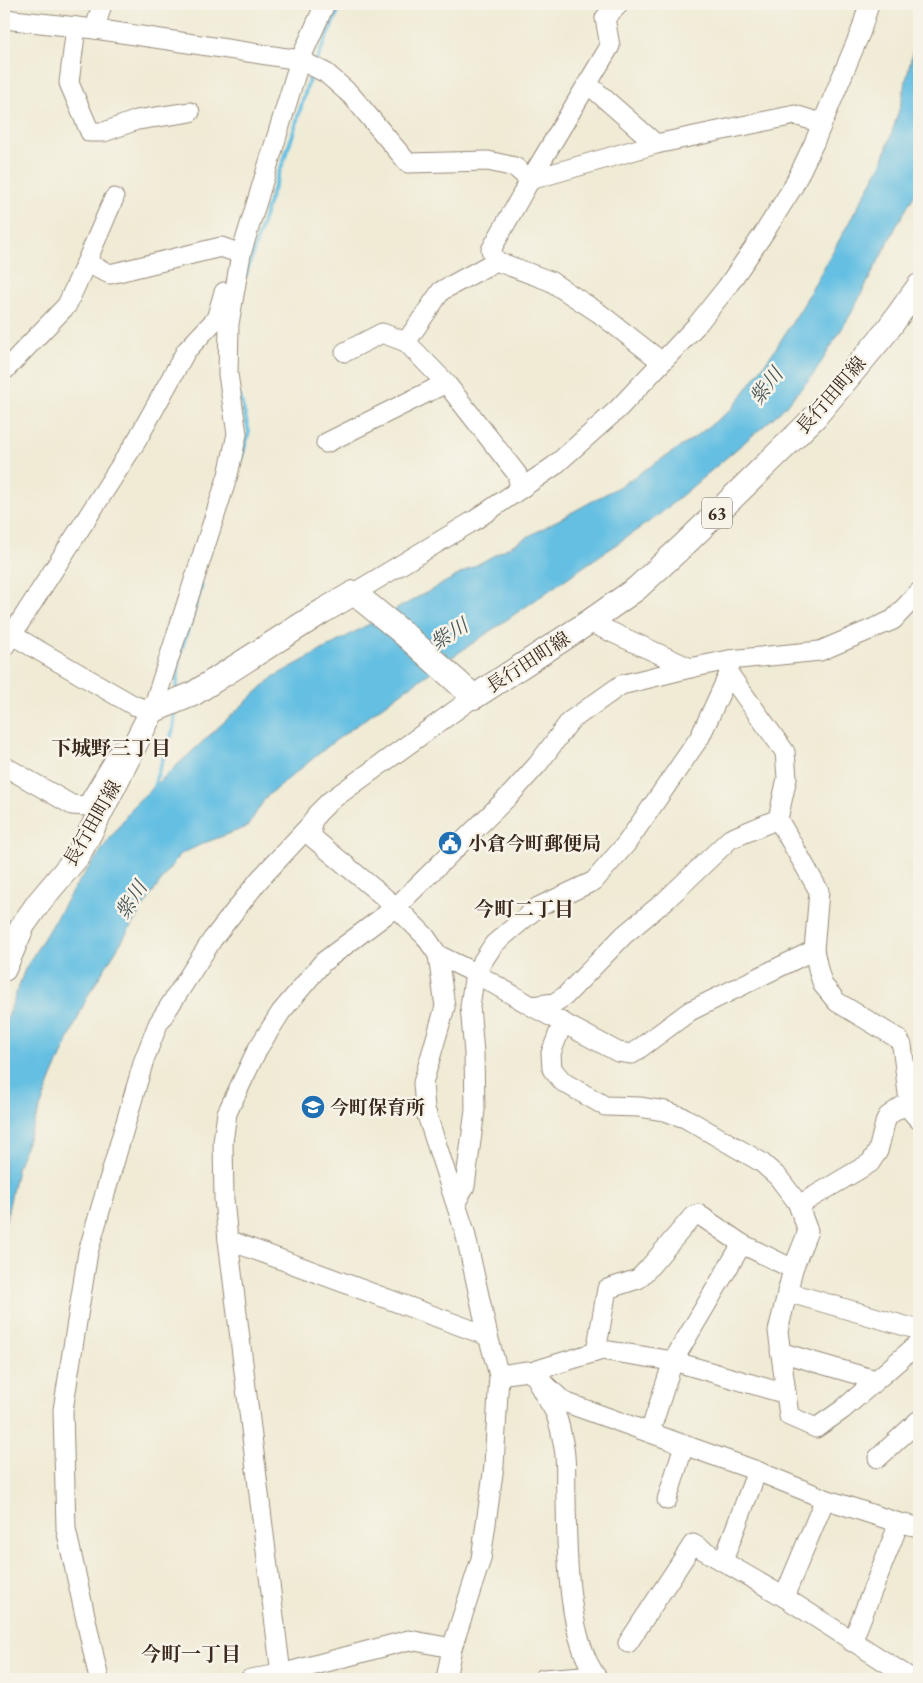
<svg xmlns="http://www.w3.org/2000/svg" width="923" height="1683" viewBox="0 0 923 1683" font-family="'EB Garamond','Noto Serif JP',serif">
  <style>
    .water { fill: #65bfe2; stroke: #507480 }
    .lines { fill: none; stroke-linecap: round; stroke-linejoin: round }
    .stream { stroke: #65bfe2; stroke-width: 4 }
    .minor-casing { stroke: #968a7a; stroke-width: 21 }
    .major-casing { stroke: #968a7a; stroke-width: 26 }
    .minor { stroke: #fff; stroke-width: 19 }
    .major { stroke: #fff; stroke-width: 24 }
    .labels { text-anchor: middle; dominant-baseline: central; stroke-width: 5; stroke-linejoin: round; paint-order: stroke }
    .shield { fill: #f7f3e8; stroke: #73665b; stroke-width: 1 }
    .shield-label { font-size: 18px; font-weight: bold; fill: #3b2a1e }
    .street-label { font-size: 19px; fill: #3b2a1e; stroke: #f7f3e8 }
    .poi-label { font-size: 19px; font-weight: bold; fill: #3b2a1e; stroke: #f7f3e8; text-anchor: start }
    .water-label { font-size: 20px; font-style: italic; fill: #485759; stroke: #f7f3e8 }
    .neighbourhood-label { font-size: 20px; font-weight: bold; fill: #3b2a1e; stroke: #f7f3e8 }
  </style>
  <rect width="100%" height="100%" fill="#f7f3e8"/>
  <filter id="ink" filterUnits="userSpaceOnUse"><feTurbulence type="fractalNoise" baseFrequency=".02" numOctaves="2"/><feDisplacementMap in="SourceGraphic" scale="10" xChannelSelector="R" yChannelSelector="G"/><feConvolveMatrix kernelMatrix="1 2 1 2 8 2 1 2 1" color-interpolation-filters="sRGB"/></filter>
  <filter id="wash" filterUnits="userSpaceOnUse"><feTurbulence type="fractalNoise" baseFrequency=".0096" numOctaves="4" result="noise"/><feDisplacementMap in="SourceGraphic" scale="20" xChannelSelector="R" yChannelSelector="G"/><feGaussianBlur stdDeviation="1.12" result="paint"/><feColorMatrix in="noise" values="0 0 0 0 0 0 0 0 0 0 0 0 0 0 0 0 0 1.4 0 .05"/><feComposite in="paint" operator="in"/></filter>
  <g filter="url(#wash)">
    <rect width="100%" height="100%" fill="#f0ebd5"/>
    <path class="water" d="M 919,24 L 919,187 L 898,223 L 852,312 L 814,374 L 780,412 L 660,514 L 409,687 L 332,743 L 266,797 L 247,827 L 204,843 L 179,855 L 143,907 L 87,997 L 52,1077 L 18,1165 L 4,1229 L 4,1027 L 25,969 L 74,888 L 135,804 L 273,677 L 620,486 L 691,440 L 732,409 L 774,351 L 802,307 L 882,163 L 900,107 Z"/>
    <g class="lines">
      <g class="stream">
        <path d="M 316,62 L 341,4"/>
        <path d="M 246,275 L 268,204 L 292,137 L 311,73"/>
        <path d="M 240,396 L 249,432 L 241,459"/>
        <path d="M 176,692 L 179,658 L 202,585"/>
        <path d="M 155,789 L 156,779 L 173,730 L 175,712"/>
      </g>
    </g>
  </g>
  <g filter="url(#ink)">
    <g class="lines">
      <g class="minor-casing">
        <g id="minor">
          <path d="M 619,4 L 605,18 L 610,46 L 530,180 L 491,250 L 496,261 L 550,281 L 599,313 L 662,362"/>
          <path d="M 4,19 L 95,29 L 300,60 L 326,73 L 351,95 L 408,163 L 488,161 L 515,167 L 530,180 L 656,144 L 795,115 L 821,123"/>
          <path d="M 76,27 L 69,83 L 90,132 L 104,132 L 137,120 L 190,112"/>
          <path d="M 95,29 L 102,4"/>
          <path d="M 588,84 L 656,144"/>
          <path d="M 86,263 L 114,198"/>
          <path d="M 406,342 L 441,291 L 496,261"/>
          <path d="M 345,352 L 382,333 L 406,342 L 446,383"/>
          <path d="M 5,370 L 67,305 L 86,263 L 110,274 L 221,247 L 241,254"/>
          <path d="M 326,443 L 446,383 L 517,474 L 520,489"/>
          <path d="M 354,593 L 475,520 L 554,466 L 618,409 L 696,326 L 727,287 L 764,233 L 793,187 L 814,143 L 861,31 L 869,4"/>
          <path d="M 589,622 L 690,668 L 729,660 L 820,651 L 893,620 L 919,592"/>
          <path d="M 12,635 L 133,705 L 152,711 L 228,475 L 237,434 L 228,374 L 229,324 L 241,254 L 300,60 L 325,4"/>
          <path d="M 4,647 L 137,440 L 186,351 L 216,319 L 224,292"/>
          <path d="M 729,660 L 729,674 L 785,752 L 787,778 L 778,819 L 819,891 L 814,950 L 819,973 L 823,985 L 837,1002 L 897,1038 L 902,1045 L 910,1110 L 919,1120"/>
          <path d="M 4,766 L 72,805 L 87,806 L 121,749"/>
          <path d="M 438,955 L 475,973 L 535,1008 L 618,1052 L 632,1054 L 690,1011 L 814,950"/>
          <path d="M 532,1006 L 554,1003 L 565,996 L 624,935 L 666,900 L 730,839 L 778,819"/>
          <path d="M 563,1022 L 551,1053 L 552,1069 L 563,1082 L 605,1106 L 639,1107 L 665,1111 L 685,1118 L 761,1162 L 778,1177 L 797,1202 L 808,1231 L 793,1269 L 778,1331 L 789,1416 L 816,1428 L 842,1410 L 919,1343"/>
          <path d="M 456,1202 L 465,1186 L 475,1110 L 474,1053 L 470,1006 L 475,973 L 494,944 L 538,907 L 594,881 L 626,844 L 700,737 L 729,674"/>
          <path d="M 799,1205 L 870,1163 L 878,1151 L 885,1123 L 888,1116 L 908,1102"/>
          <path d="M 228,1240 L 488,1336"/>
          <path d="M 787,1292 L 919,1330"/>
          <path d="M 596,1352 L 607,1289 L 638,1279 L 647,1270 L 693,1216 L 698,1214 L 742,1244 L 793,1269"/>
          <path d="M 780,1352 L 876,1380"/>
          <path d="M 499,1375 L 527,1371 L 537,1377 L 564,1402 L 757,1471 L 825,1499 L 899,1523 L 919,1527"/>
          <path d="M 650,1432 L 673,1361 L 742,1244"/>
          <path d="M 878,1458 L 919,1420"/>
          <path d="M 667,1500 L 684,1445"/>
          <path d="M 723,1561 L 757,1471"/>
          <path d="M 784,1597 L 825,1499"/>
          <path d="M 852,1642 L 899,1523"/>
          <path d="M 628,1643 L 693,1544 L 784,1597 L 912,1679"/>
          <path d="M 281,1674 L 228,1240 L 224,1199 L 223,1142 L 227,1113 L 257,1050 L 281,1012 L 323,962 L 396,907 L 512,793 L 538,764 L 570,721 L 621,685 L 690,668"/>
          <path d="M 99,1679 L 66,1529 L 63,1410 L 88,1252 L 144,1060 L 158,1024 L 212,940 L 259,880 L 311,824"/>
          <path d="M 250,1679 L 281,1674 L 409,1640 L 452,1648"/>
          <path d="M 446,1679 L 452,1648 L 481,1559 L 494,1466 L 499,1375 L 488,1336 L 465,1232 L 425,1109 L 423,1083 L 445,1007 L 438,955 L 425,936 L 396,907 L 313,838 L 311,824 L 317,814 L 330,801 L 474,697"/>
          <path d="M 543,1679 L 595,1675"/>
          <path d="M 598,1679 C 566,1637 567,1549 566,1498 C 565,1482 567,1464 564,1448 C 562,1437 560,1425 556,1415 C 550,1399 535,1388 537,1370 L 602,1350 L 673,1361 L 786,1394"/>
        </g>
      </g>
      <g class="major-casing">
        <path id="major" d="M 4,969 L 23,925 L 40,901 L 77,857 L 92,829 L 152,711 L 193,694 L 323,611 L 354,593 L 403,633 L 474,697 L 589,622 L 636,589 L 686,543 L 814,418 L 886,332 L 919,286"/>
      </g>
      <use href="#minor" class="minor"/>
      <use href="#major" class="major"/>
    </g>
  </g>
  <defs>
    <g id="civic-disc" transform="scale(1.25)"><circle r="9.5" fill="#1f6fb2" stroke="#f7f3e8"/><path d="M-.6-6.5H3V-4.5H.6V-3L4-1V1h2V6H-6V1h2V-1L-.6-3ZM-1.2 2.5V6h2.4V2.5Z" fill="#fff"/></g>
    <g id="school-disc" transform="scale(1.25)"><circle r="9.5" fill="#1f6fb2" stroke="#f7f3e8"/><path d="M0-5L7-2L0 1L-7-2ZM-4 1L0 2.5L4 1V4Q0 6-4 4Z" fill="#fff"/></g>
  </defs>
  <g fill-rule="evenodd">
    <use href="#civic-disc" x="450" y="843"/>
    <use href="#school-disc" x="313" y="1107"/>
  </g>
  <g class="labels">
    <rect class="shield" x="702" y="497.5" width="30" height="31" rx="4"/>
    <g class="shield-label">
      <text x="717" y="513">63</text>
    </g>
    <g class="street-label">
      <text transform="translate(831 395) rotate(-49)">長行田町線</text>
      <text transform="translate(528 662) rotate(-33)">長行田町線</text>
      <text transform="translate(92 823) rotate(-60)">長行田町線</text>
    </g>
    <g class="poi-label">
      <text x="468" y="843">小倉今町郵便局</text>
      <text x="330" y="1107">今町保育所</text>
    </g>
    <g class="water-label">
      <text transform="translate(766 386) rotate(-52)">紫川</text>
      <text transform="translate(449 634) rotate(-32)">紫川</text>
      <text transform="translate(131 900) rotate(-57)">紫川</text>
    </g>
    <g class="neighbourhood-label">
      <text x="111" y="748">下城野三丁目</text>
      <text x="524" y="909">今町二丁目</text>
      <text x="191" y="1654">今町一丁目</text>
    </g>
  </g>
  <rect width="923" height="1683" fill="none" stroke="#f7f3e8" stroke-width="20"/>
</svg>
